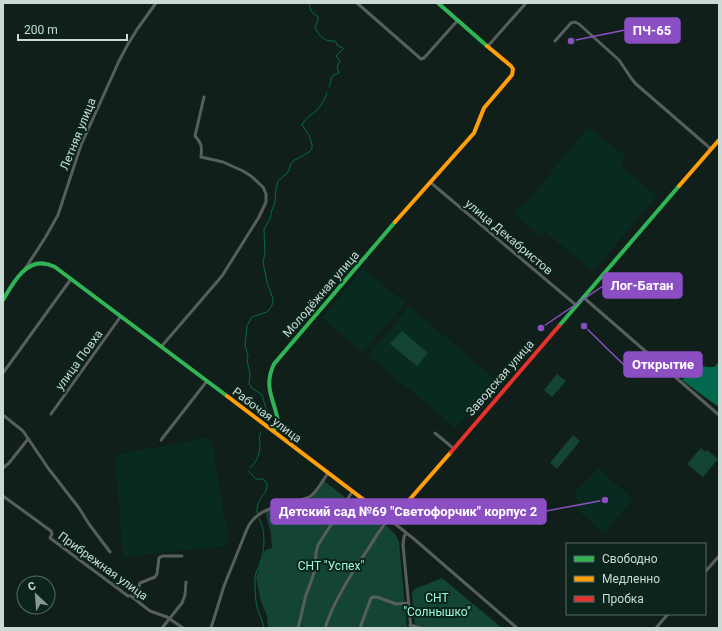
<svg xmlns="http://www.w3.org/2000/svg" width="722" height="631" viewBox="0 0 722 631" font-family="Roboto,sans-serif">
  <style>
    .built { fill: #092a20 }
    .green { fill: #134435 }
    .water { fill: #02694f }
    .lines { fill: none; stroke-linecap: round; stroke-linejoin: round }
    .stream { stroke: #02694f; stroke-width: 1 }
    .street { stroke: #585e5b; stroke-width: 3 }
    .fast { stroke: #30b455; stroke-width: 4 }
    .slow { stroke: #ff9f0a; stroke-width: 4 }
    .jam { stroke: #e5322d; stroke-width: 4 }
    .labels { text-anchor: middle; dominant-baseline: central; stroke-width: 4; stroke-linejoin: round; paint-order: stroke }
    .street-label { font-size: 12px; fill: #cbdad4; stroke: #0b251c }
    .park-label { font-size: 12px; fill: #9dfad7; stroke: #0b251c }
    .leader { fill: none; stroke: #8b4fc3; stroke-width: 1.5 }
    .callout-dot { fill: #8b4fc3; stroke: #0b251c; stroke-width: 1.5 }
    .callout { fill: #8b4fc3; stroke: #8b4fc3; stroke-width: 1.5 }
    .callout-label { font-size: 13px; text-anchor: middle; font-weight: bold; fill: #fff }
  </style>
  <rect width="100%" height="100%" fill="#111f1a"/>
  <g class="built">
    <path d="M 588,127 L 626,156 L 620,165 L 657,196 L 593,271 L 544,231 L 539,236 L 513,212 L 517,207 L 519,208 L 522,205 L 524,206 Z"/>
    <path d="M 363,268 L 405,303 L 363,353 L 322,318 Z"/>
    <path d="M 409,306 L 496,380 L 456,428 L 368,355 Z"/>
    <path d="M 211,437 L 229,542 L 227,546 L 123,557 L 115,455 Z"/>
    <path d="M 598,468 L 633,499 L 603,533 L 574,507 L 579,501 L 573,495 Z"/>
  </g>
  <g class="green">
    <path d="M 402,331 L 428,353 L 417,366 L 390,344 Z"/>
    <path d="M 557,374 L 566,381 L 552,397 L 544,390 Z"/>
    <path d="M 573,435 L 580,441 L 557,469 L 550,463 Z"/>
    <path d="M 701,448 L 705,452 L 707,450 L 718,459 L 703,477 L 687,464 Z"/>
    <path d="M 324,481 L 346,498 L 345,499 L 383,527 L 387,526 L 395,534 L 399,542 L 407,628 L 268,628 L 267,615 L 261,602 L 256,578 L 265,550 L 272,548 L 271,534 L 266,514 L 267,511 L 312,498 Z"/>
    <path d="M 442,578 L 502,628 L 415,628 L 412,593 L 415,589 Z"/>
  </g>
  <path class="water" d="M 719,362 L 719,407 L 702,395 L 682,380 L 695,367 L 700,365 L 707,367 L 714,367 Z"/>
  <g class="lines">
    <g class="stream">
      <path d="M 309,3 L 311,11 L 318,17 L 318,19 L 315,27 C 319,36 324,42 335,41 L 338,46 L 343,48 L 343,49 L 336,56 L 340,61 L 337,67 L 339,73 L 337,74 L 333,75 L 331,79 L 331,81 L 329,87"/>
      <path d="M 268,415 L 262,395 L 252,388 L 249,384 L 250,374 L 247,360 L 248,356 L 245,345 L 247,326 L 252,317 L 267,312 L 271,307 L 273,303 L 273,299 L 267,282 L 263,262 L 265,254 L 264,229 L 270,219 L 272,210 L 275,202 L 276,189 L 278,181 L 288,172 L 291,164 L 293,161 L 304,155 L 309,152 L 312,149 L 312,145 L 309,135 L 302,125 C 304,119 310,116 315,112 C 321,107 324,100 327,93"/>
      <path d="M 250,468 C 257,462 260,453 260,444 C 259,439 259,436 261,432"/>
      <path d="M 248,471 L 256,479 L 263,479 L 267,483 C 268,497 255,497 257,513"/>
      <path d="M 259,518 C 266,532 265,549 260,564 C 258,569 255,573 255,579 C 255,588 255,598 257,607 C 259,614 263,621 264,628"/>
    </g>
    <g class="street">
      <path d="M 357,3 L 421,59 L 424,58 L 458,20"/>
      <path d="M 555,41 L 571,23 L 575,22 L 579,24 L 619,60 L 631,78 L 636,84 L 711,149"/>
      <path d="M 488,46 L 526,3"/>
      <path d="M 430,182 L 576,305"/>
      <path d="M 25,269 L 45,238 L 58,215 L 81,145 L 119,61 L 128,44 L 138,28 L 156,3"/>
      <path d="M 583,297 L 719,415"/>
      <path d="M 161,347 L 222,276 L 259,217 L 266,202 L 266,194 L 263,187 L 251,176 L 243,171 L 223,162 L 201,157 C 202,146 202,144 195,136 L 204,97"/>
      <path d="M 3,373 L 71,279"/>
      <path d="M 51,414 L 121,316"/>
      <path d="M 3,415 L 23,431 L 48,468 L 79,508 L 89,524 L 110,552"/>
      <path d="M 435,433 L 453,448"/>
      <path d="M 161,440 L 207,381"/>
      <path d="M 3,468 L 9,463 L 28,439"/>
      <path d="M 3,496 L 51,531 L 52,534 L 50,538 L 128,596 L 131,596 L 150,611 L 167,617 L 183,628"/>
      <path d="M 406,533 L 404,537 L 403,545 L 411,628"/>
      <path d="M 705,572 L 719,556"/>
      <path d="M 133,598 L 137,593 L 140,583 L 155,577 L 157,574 L 159,558 L 162,556 L 182,556"/>
      <path d="M 410,625 L 420,628"/>
      <path d="M 162,628 L 182,603 L 185,595 L 186,582"/>
      <path d="M 211,628 L 224,586 L 247,529 C 257,507 280,507 299,500 C 303,499 307,498 311,496 C 318,490 323,480 328,473"/>
      <path d="M 298,628 L 306,595 L 312,579 L 315,569 L 316,553 L 318,545 L 352,492"/>
      <path d="M 325,628 C 334,601 350,576 366,552 C 374,541 379,529 389,519 L 414,539 L 517,628"/>
      <path d="M 360,628 L 371,598 L 374,597 L 377,597 L 396,604 L 408,603"/>
      <path d="M 656,628 L 668,614"/>
    </g>
    <g class="fast">
      <path d="M 438,3 L 487,46"/>
      <path d="M 3,300 C 12,285 25,259 46,264 C 49,264 52,266 55,267 L 227,396"/>
      <path d="M 559,326 L 679,186"/>
      <path d="M 273,431 L 278,424 L 278,421 C 274,399 263,387 274,364 L 395,222"/>
    </g>
    <g class="slow">
      <path d="M 679,186 L 719,140"/>
      <path d="M 395,222 L 474,133 L 484,108 L 512,75 L 513,69 L 511,66 L 487,46"/>
      <path d="M 227,396 L 389,519 L 404,506 L 451,452"/>
    </g>
    <path class="jam" d="M 451,452 L 559,326"/>
  </g>
  <g class="labels">
    <g class="street-label">
      <text transform="translate(78 134) rotate(-68)">Летняя улица</text>
      <text transform="translate(509 237) rotate(40)">улица Декабристов</text>
      <text transform="translate(321 294) rotate(-49)">Молодёжная улица</text>
      <text transform="translate(79 360) rotate(-54)">улица Повха</text>
      <text transform="translate(500 378) rotate(-49)">Заводская улица</text>
      <text transform="translate(267 415) rotate(37)">Рабочая улица</text>
      <text transform="translate(103 566) rotate(36)">Прибрежная улица</text>
    </g>
    <g class="park-label">
      <text x="331" y="566">СНТ "Успех"</text>
      <text x="437" y="598">СНТ<tspan x="437" dy="14">"Солнышко"</tspan></text>
    </g>
  </g>
  <path class="leader" d="M571 41L625 30M541 328L603 286M584 326L624 365M605 500L546 511"/>
  <g class="callout-dot">
    <circle cx="571" cy="41" r="4"/>
    <circle cx="541" cy="328" r="4"/>
    <circle cx="584" cy="326" r="4"/>
    <circle cx="605" cy="500" r="4"/>
  </g>
  <g class="callout">
    <rect x="625" y="18" width="55" height="25" rx="4"/>
    <rect x="603" y="273" width="79" height="25" rx="4"/>
    <rect x="624" y="352" width="78" height="25" rx="4"/>
    <rect x="271" y="499" width="275" height="25" rx="4"/>
  </g>
  <g class="callout-label">
    <text x="652" y="35">ПЧ-65</text>
    <text x="642" y="290">Лог-Батан</text>
    <text x="663" y="369">Открытие</text>
    <text x="408" y="516">Детский сад №69 "Светофорчик" корпус 2</text>
  </g>
  <rect width="722" height="631" fill="none" stroke="#cbdad4" stroke-width="8"/>
  <rect x="566" y="543" width="140" height="72" fill="#0b251c" stroke="#586d66"/>
  <rect x="574" y="556" width="20" height="6" fill="#30b455" stroke="#586d66"/>
  <text x="602" y="563" font-size="12" fill="#cbdad4">Свободно</text>
  <rect x="574" y="576" width="20" height="6" fill="#ff9f0a" stroke="#586d66"/>
  <text x="602" y="583" font-size="12" fill="#cbdad4">Медленно</text>
  <rect x="574" y="596" width="20" height="6" fill="#e5322d" stroke="#586d66"/>
  <text x="602" y="603" font-size="12" fill="#cbdad4">Пробка</text>
  <g transform="translate(36 595) rotate(334)"><circle r="19" fill="#0b251c" stroke="#586d66"/>
  <path d="M0-3L7 15L0 10L-7 15Z" fill="#8a9993"/>
  <text y="-6" font-size="11" font-weight="bold" text-anchor="middle" fill="#cbdad4">С</text>
  </g>
  <path d="M18 34v6h109v-6" fill="none" stroke="#cbdad4" stroke-width="2"/>
  <text x="24" y="34" font-size="12" fill="#cbdad4" stroke="#0b251c" stroke-width="3" paint-order="stroke">200 m</text>
</svg>
